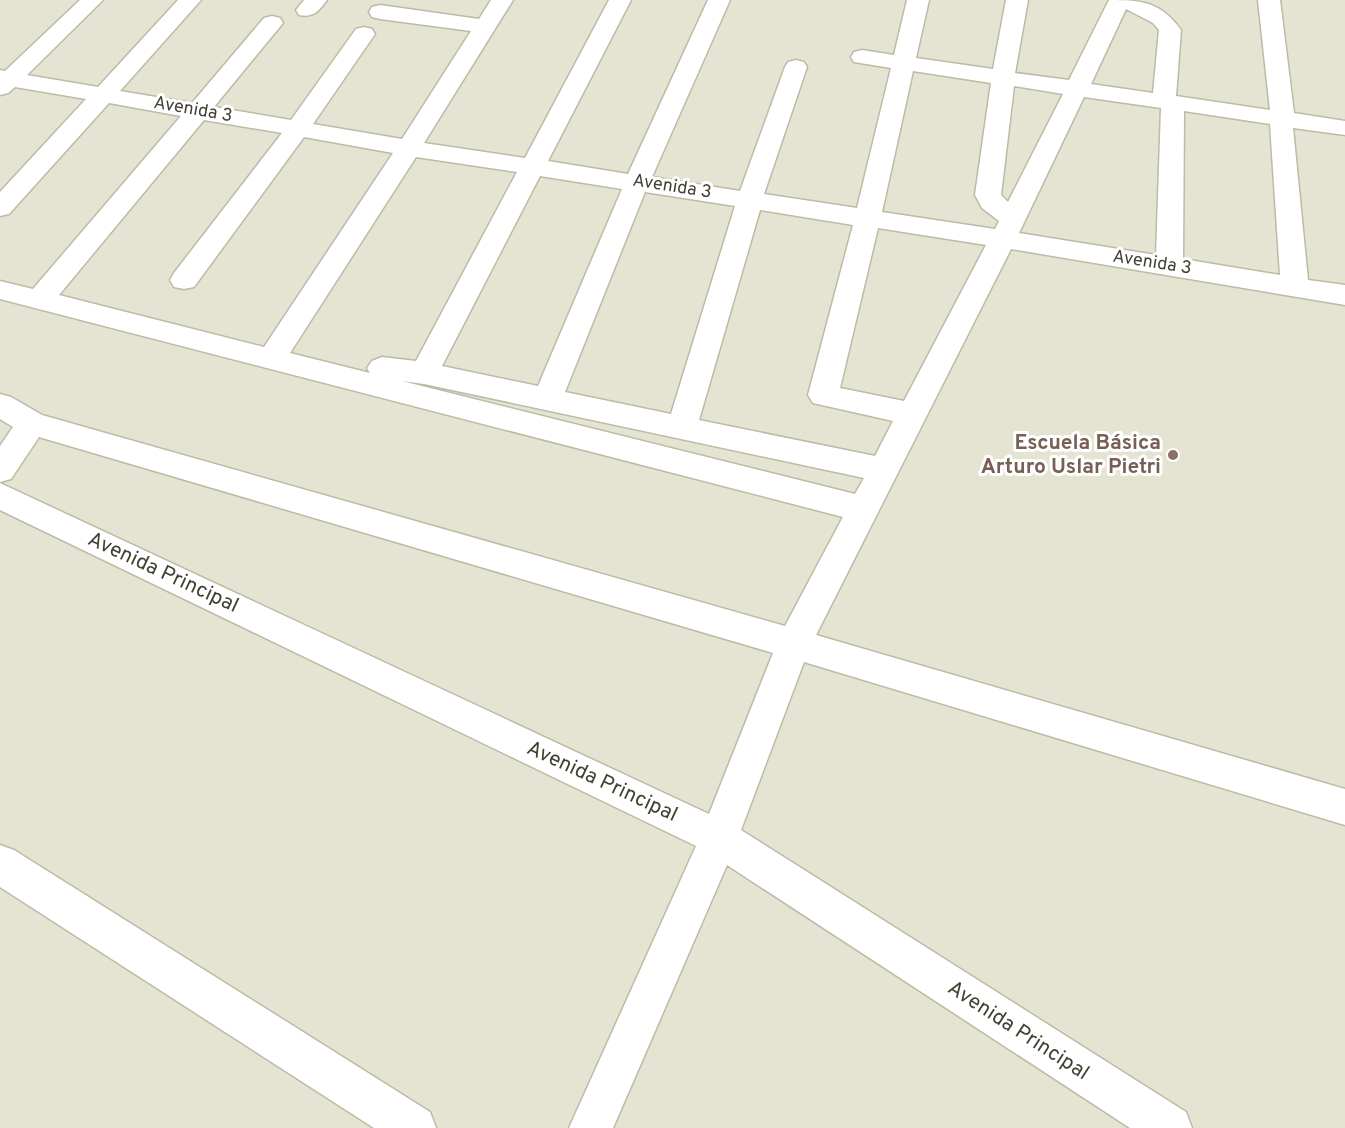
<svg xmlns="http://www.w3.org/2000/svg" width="1345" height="1128" viewBox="0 0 1345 1128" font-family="Overpass,sans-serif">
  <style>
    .residential { fill: #e5e4d2 }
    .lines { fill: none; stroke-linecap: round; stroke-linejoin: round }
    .minor-casing { stroke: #bcbba6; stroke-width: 3 }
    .minor { fill: #fff; fill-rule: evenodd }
    .education-dot { fill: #8d6e63; stroke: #fff; stroke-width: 2 }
    .labels { text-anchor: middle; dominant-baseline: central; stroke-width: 6; stroke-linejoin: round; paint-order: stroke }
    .far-street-label { font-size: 18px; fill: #434134; stroke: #fff }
    .education-label { font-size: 21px; font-weight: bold; fill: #785e54; stroke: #fff; text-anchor: end }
    .street-label { font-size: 21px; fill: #434134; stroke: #fff }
  </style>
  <rect width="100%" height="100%" fill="#f1f1e3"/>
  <rect class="residential" x="0" y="0" width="1345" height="1128"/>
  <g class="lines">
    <g class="minor-casing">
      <g id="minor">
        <path d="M 80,0 L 103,0 L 27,75 L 98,87 L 178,0 L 201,0 L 120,91 L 192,103 L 264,18 L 272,16 L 280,18 L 283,23 L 214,107 L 291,120 L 356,29 L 364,27 L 372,29 L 375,34 L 313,124 L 402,139 L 471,31 L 380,19 L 372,17 L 369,12 L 372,7 L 380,5 L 479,19 L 491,0 L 513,0 L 424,143 L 525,158 L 609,0 L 631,0 L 548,161 L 628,174 L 708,0 L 730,0 L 652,177 L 740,191 L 785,67 L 788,62 L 796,60 L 804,62 L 807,67 L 764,194 L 857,208 L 891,68 L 854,62 L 851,57 L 854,52 L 862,50 L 894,55 L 907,0 L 929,0 L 916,58 L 993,69 L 1006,0 L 1028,0 L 1015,73 L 1069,80 L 1109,0 C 1142,0 1161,2 1181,30 L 1176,96 L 1270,110 L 1258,0 L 1280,0 L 1294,113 L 1345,121 L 1345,135 L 1293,128 L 1308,280 L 1345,285 L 1345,305 L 1011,249 L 816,635 L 1345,789 L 1345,825 L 804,662 L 741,830 L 1186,1112 L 1192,1128 L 1130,1128 L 727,865 L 613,1128 L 569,1128 L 696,846 L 0,510 L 0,483 L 709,814 L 773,653 L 39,437 L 11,479 L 0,482 L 0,446 L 13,427 L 0,419 L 0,394 L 11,397 L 42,415 L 785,626 L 843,517 L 0,299 L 0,281 L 33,289 L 181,116 L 109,103 L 9,214 L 0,216 L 0,192 L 86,99 L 15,87 L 8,93 L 0,95 L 0,70 L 5,71 ZM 1126,9 L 1153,23 L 1159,30 L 1153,93 L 1091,84 ZM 913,71 L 991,83 L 975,195 L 982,208 L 999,221 L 995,229 L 882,212 ZM 1014,86 L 1063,94 L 1008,202 L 1001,195 ZM 1084,97 L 1161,108 L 1156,255 L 1019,233 ZM 1184,111 L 1270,124 L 1280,275 L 1183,259 ZM 204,120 L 282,133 L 174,273 L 170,280 L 174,287 L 184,289 L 194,287 L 304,137 L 393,153 L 264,347 L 59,295 ZM 416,157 L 517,172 L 416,361 L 382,357 L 372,361 L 367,368 L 370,373 L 290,353 ZM 540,176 L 622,189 L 538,386 L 442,366 ZM 645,192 L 735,206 L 671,414 L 565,392 ZM 760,210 L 853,225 L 808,395 L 813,403 L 893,421 L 875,456 L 699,420 ZM 878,228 L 986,245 L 904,401 L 840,388 ZM 402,381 L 424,384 L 864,478 L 855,494 Z"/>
        <path d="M 304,0 L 327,0 C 319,11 313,18 299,15 L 296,10 Z"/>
        <path d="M 0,845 L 14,850 L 430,1112 L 436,1128 L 374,1128 L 0,887 Z"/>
      </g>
    </g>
    <use href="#minor" class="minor"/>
  </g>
  <circle class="education-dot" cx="1173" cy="455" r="6"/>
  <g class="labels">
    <g class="far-street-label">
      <text transform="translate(193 110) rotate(10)">Avenida 3</text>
      <text transform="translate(672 187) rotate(9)">Avenida 3</text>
      <text transform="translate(1152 263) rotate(9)">Avenida 3</text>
    </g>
    <g class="education-label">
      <text x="1161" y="443">Escuela Básica<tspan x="1161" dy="24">Arturo Uslar Pietri</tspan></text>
    </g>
    <g class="street-label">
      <text transform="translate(163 573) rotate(25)">Avenida Principal</text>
      <text transform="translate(602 782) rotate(25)">Avenida Principal</text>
      <text transform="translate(1018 1031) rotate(33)">Avenida Principal</text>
    </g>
  </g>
</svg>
